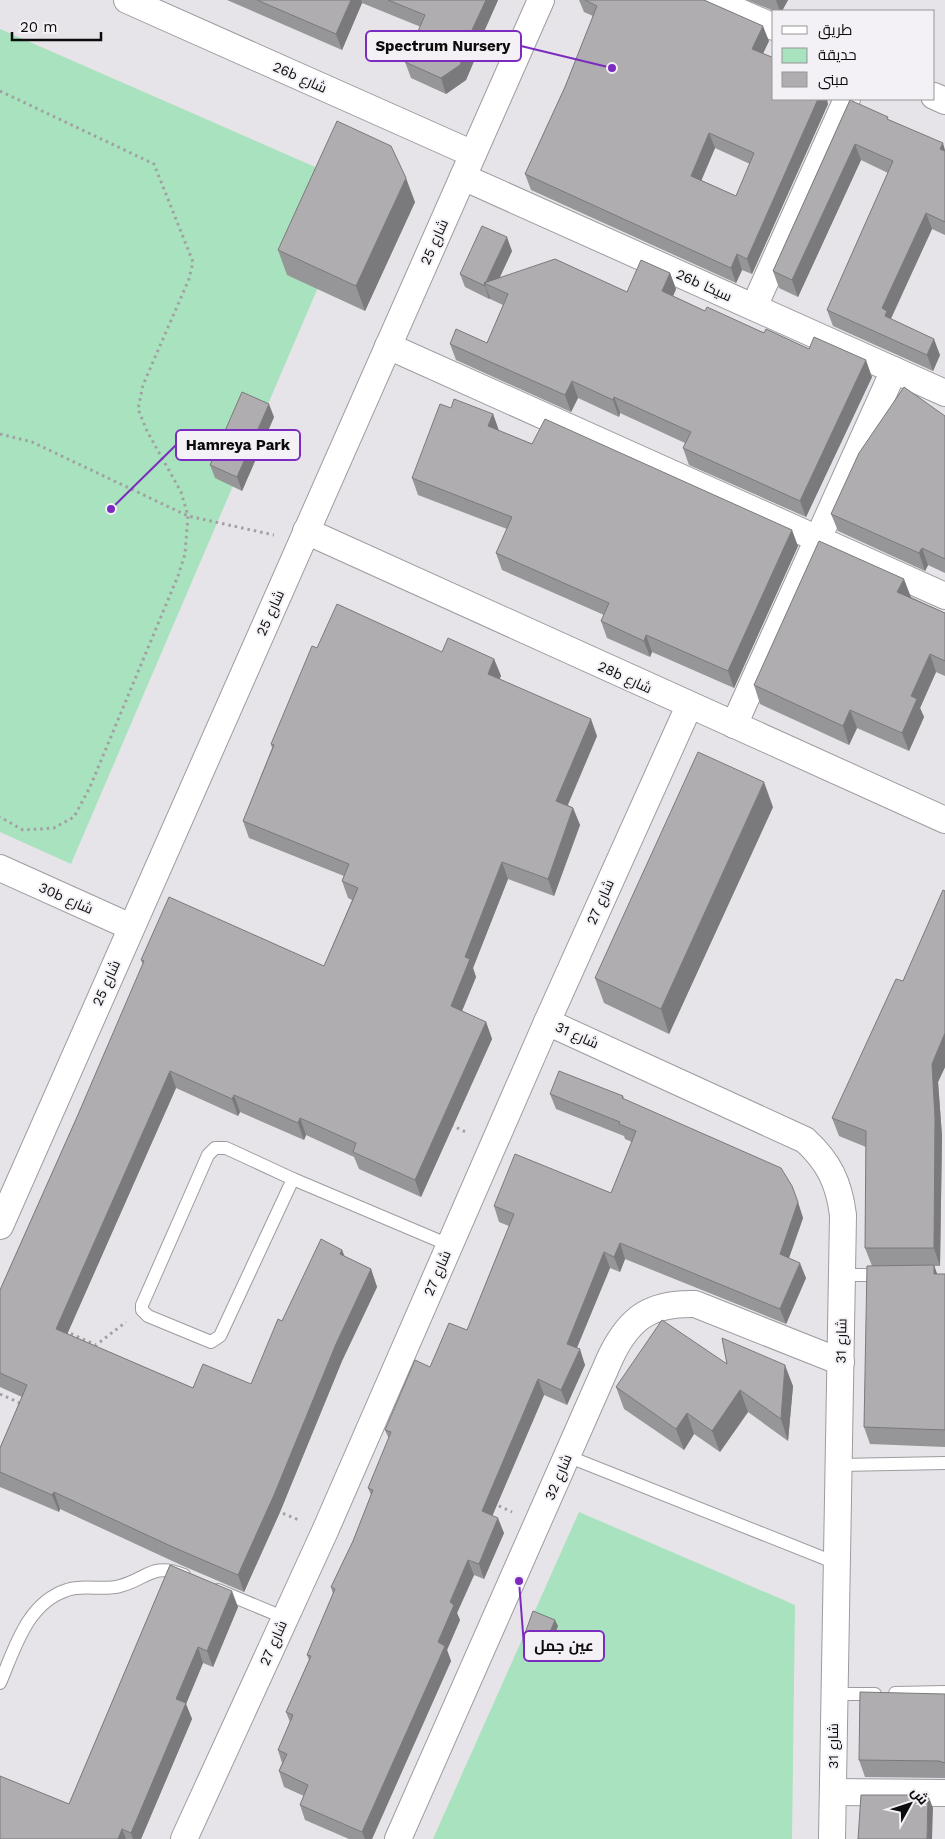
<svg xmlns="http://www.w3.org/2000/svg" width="945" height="1839" viewBox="0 0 945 1839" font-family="'Work Sans',Cairo,sans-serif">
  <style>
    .green { fill: #a8e2be }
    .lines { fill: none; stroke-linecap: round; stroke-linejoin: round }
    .service-casing { stroke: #9d9b9f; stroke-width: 14 }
    .minor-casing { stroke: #9d9b9f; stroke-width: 28 }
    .path { stroke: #a1a0a3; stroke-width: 3; stroke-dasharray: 2.5 4; stroke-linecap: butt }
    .service { stroke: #fff; stroke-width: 12 }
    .minor { stroke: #fff; stroke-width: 26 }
    .wall { fill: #969597; fill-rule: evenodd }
    .shaded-wall { fill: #7a797b }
    .building { fill: #afadb0; stroke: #7a797b; fill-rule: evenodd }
    .labels { text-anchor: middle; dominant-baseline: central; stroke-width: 4; stroke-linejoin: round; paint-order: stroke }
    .street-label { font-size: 14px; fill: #0d0c0d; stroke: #f3f1f5 }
    .leader { fill: none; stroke: #7b2cbf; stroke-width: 2 }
    .callout-dot { fill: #7b2cbf; stroke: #f3f1f5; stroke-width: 2 }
    .callout { fill: #f3f1f5; stroke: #7b2cbf; stroke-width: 2 }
    .callout-label { font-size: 15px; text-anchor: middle; font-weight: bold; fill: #0d0c0d }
  </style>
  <rect width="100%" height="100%" fill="#e6e4e8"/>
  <g class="green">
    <path d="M 0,29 L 361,187 L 71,864 L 0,832 Z"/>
    <path d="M 579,1512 L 795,1605 L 792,1839 L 433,1839 Z"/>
  </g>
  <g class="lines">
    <g class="service-casing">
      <g id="service">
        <path d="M 215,1148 L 226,1148 L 293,1179 L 220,1336 L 211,1342 L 148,1316 L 142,1310 L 142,1305 L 208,1155 Z"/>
        <path d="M 293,1179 L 449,1245"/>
        <path d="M 842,1275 L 883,1275"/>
        <path d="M 567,1456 L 836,1563"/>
        <path d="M 839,1465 L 945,1463"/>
        <path d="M 218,1590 L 285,1618"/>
        <path d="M 0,1683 C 15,1648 27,1603 67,1590 C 84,1584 103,1591 120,1586 C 147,1579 152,1562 184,1575"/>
        <path d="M 895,1693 L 945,1692"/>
        <path d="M 833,1694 L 875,1694"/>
      </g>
    </g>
    <g class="minor-casing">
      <g id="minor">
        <path d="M 127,0 L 473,154"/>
        <path d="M 712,0 L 774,27"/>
        <path d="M 934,96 L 945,101"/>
        <path d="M 463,177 L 945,393"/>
        <path d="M 754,307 L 847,99"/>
        <path d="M 388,346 L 945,596"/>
        <path d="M 306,531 L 945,820"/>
        <path d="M 734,725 L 894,370"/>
        <path d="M 0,868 L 131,927"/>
        <path d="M 547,1022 L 805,1140 C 829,1162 839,1183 843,1215 L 832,1839"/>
        <path d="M 0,1226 L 541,0"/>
        <path d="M 833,1792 L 945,1793"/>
        <path d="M 184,1839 L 325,1531 L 547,1022 L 689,706"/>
        <path d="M 398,1839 L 611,1356 C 630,1317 651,1303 695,1304 L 841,1362"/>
      </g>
    </g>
    <g class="path">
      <path d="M 0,91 L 154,164 L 193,262 L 189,279 L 143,385 L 138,409 L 147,431 L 181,492 L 188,516 L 185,554 L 178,576 L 90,787 L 74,817 L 54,828 L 23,830 L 0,817"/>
      <path d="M 0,434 L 32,442 L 188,516 L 274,535"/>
      <path d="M 451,1125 L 468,1133"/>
      <path d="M 65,1331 L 96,1345 L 126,1322"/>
      <path d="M 0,1394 L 22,1404"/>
      <path d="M 493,1503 L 512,1512"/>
      <path d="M 277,1511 L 299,1520"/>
    </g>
    <use href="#service" class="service"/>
    <use href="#minor" class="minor"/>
  </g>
  <g class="wall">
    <path d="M 227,0 L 498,0 L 479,43 L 480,47 L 466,80 L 446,94 L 411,78 L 405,62 L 421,27 L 362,3 L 342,50 Z"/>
    <path d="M 579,0 L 704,0 L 769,41 L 763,53 L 828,104 L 752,274 L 742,270 L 736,283 L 531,190 L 525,174 L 565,87 L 593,16 L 584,12 ZM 715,148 L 750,164 L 736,196 L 701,180 Z"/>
    <path d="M 747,0 L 788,0 L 782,11 L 774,11 Z"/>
    <path d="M 850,100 L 945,150 L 945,235 L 932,229 L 891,319 L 940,355 L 933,371 L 833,326 L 827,310 L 888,173 L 861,160 L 798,297 L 779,288 L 773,271 Z"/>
    <path d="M 415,202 L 365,311 L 287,275 L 278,250 Z"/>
    <path d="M 512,251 L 499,278 L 627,292 L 670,273 L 676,289 L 673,296 L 705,311 L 809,349 L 872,377 L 806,517 L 689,465 L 683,448 L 685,443 L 620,413 L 619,417 L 578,398 L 571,412 L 456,360 L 450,344 L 487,343 L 503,305 L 490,299 L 490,298 L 489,299 L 465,287 L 460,274 Z"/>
    <path d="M 451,408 L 493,414 L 499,431 L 798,546 L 734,688 L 652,652 L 650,657 L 607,638 L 601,621 L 604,615 L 502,570 L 496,553 L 507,529 L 418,495 L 412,478 Z"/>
    <path d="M 945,416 L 945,573 L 928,565 L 925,571 L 838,531 L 831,514 Z"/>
    <path d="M 274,417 L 242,491 L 215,478 L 210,465 Z"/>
    <path d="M 911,597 L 945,613 L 945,676 L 936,672 L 920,708 L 924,717 L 909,751 L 857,728 L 849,745 L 760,704 L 754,685 Z"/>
    <path d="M 317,648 L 442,652 L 494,659 L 501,676 L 499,679 L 597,736 L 568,805 L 573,808 L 580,825 L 554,896 L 508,879 L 473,968 L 476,977 L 462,1011 L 486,1022 L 492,1039 L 421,1197 L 359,1169 L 354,1157 L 306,1135 L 304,1140 L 240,1112 L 238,1116 L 176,1088 L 67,1334 L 193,1388 L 251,1384 L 282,1321 L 342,1250 L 345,1257 L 371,1269 L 377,1287 L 342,1361 L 280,1512 L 244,1592 L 181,1565 L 60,1509 L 59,1512 L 0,1487 L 0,1448 L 22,1397 L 0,1387 L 0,1290 L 77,1117 L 143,965 L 141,960 L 324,966 L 352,900 L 348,898 L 342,881 L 344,876 L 249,838 L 243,821 L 272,748 L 271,744 Z"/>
    <path d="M 773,807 L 669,1034 L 604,1003 L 595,978 Z"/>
    <path d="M 945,891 L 945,1067 L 938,1082 L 942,1136 L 940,1266 L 934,1266 L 937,1274 L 945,1274 L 945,1447 L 870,1444 L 864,1427 L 872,1266 L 865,1248 L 866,1147 L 839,1136 L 832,1118 L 903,981 Z"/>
    <path d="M 550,1094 L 623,1096 L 624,1099 L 792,1186 L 803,1218 L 789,1258 L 806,1278 L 786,1324 L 625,1259 L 620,1272 L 610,1268 L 577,1348 L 585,1365 L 567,1405 L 544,1395 L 492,1516 L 504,1533 L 484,1579 L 474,1575 L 457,1613 L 460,1620 L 447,1650 L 451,1661 L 372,1839 L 349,1839 L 305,1820 L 300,1805 L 304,1796 L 284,1787 L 279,1771 L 282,1763 L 278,1750 L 290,1722 L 286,1712 L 309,1660 L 307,1655 L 333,1594 L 331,1587 L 353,1541 L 371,1495 L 368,1488 L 389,1439 L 385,1430 L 430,1367 L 467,1330 L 509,1226 L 499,1222 L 494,1206 L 611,1193 L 632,1142 L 625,1139 L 624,1136 L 556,1109 Z"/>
    <path d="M 727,1364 L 793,1386 L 788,1441 L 748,1412 L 720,1452 L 694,1434 L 684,1450 L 624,1409 L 616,1387 Z"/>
    <path d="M 170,1565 L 238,1607 L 213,1667 L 203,1663 L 186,1704 L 192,1719 L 141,1839 L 0,1839 L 69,1804 Z"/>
    <path d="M 558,1626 L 548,1651 L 526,1643 L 524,1636 Z"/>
    <path d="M 945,1694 L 945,1778 L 865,1777 L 859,1760 Z"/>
  </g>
  <g class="shaded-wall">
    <path d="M 351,0 L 361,0 L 362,3 L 342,50 L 336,34 Z"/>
    <path d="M 486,0 L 498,0 L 479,43 L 480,47 L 466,80 L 446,94 L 441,78 L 472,30 Z"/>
    <path d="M 776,0 L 788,0 L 782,11 L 780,11 Z"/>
    <path d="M 763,26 L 769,41 L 758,64 L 752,49 Z"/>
    <path d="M 818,99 L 827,99 L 828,104 L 752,274 L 747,259 Z"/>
    <path d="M 709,133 L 715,148 L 697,191 L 691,176 Z"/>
    <path d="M 943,143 L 945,150 L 945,162 L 940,149 Z"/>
    <path d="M 855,144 L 861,160 L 798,297 L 792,280 Z"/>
    <path d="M 406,178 L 415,202 L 365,311 L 356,286 Z"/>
    <path d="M 926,213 L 932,229 L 890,320 L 891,332 L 882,308 Z"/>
    <path d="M 507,237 L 512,251 L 495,288 L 486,283 Z"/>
    <path d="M 737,254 L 742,270 L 736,283 L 731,268 Z"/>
    <path d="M 670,273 L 676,289 L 668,308 L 662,291 Z"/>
    <path d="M 485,285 L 490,298 L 489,299 L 485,286 Z"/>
    <path d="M 934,339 L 940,355 L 933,371 L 927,355 Z"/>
    <path d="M 866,360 L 872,377 L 806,517 L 800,501 Z"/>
    <path d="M 572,381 L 578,398 L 571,412 L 565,395 Z"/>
    <path d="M 614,397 L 620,413 L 619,417 L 613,400 Z"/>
    <path d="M 269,404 L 274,417 L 242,491 L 237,477 Z"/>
    <path d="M 493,414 L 499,431 L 488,426 Z"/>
    <path d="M 792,530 L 798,546 L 734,688 L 728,671 Z"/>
    <path d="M 922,548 L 928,565 L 925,571 L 919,553 Z"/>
    <path d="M 904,579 L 911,597 L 904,610 L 897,592 Z"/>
    <path d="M 646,635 L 652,652 L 650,657 L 644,641 Z"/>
    <path d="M 930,654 L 936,672 L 920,708 L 924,717 L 909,751 L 902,733 L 911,696 Z"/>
    <path d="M 494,659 L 501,676 L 494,691 L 488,674 Z"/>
    <path d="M 850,710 L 857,728 L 849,745 L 843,726 Z"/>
    <path d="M 591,719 L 597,736 L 562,818 L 556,801 Z"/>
    <path d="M 764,782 L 773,807 L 669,1034 L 661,1009 Z"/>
    <path d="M 573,808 L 580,825 L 554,896 L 548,879 Z"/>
    <path d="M 502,862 L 508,879 L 473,968 L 476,977 L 457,1023 L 451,1006 L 465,957 Z"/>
    <path d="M 486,1022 L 492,1039 L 421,1197 L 415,1180 Z"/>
    <path d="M 945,1033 L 945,1067 L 938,1082 L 942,1136 L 940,1266 L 934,1248 L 932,1064 Z"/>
    <path d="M 170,1071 L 176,1088 L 62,1346 L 56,1329 Z"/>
    <path d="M 234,1095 L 240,1112 L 238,1116 L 232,1099 Z"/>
    <path d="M 300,1118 L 306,1135 L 304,1140 L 298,1123 Z"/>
    <path d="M 798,1202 L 803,1218 L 785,1269 L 780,1254 Z"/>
    <path d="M 620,1243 L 625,1259 L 620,1272 L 614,1257 Z"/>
    <path d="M 342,1250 L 348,1267 L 340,1254 Z"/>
    <path d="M 604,1252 L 610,1268 L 572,1359 L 567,1344 Z"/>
    <path d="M 800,1263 L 806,1278 L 786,1324 L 780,1309 Z"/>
    <path d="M 934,1265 L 940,1282 L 934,1274 Z"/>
    <path d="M 371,1269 L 377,1287 L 342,1361 L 280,1512 L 244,1592 L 238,1575 L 336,1344 Z"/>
    <path d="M 580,1349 L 585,1365 L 567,1405 L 561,1390 Z"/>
    <path d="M 785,1365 L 793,1386 L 788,1441 L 781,1419 Z"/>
    <path d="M 538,1379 L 544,1395 L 488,1526 L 482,1511 Z"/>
    <path d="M 740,1390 L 748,1412 L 720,1452 L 712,1431 Z"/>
    <path d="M 687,1413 L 694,1434 L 684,1450 L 676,1429 Z"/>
    <path d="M 54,1492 L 60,1509 L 59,1512 L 52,1495 Z"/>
    <path d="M 498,1518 L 504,1533 L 484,1579 L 479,1564 Z"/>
    <path d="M 468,1560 L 474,1575 L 457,1613 L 460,1620 L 447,1650 L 451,1661 L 372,1839 L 365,1839 L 362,1832 L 438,1642 L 450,1602 Z"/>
    <path d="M 232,1591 L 238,1607 L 213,1667 L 207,1651 Z"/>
    <path d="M 555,1620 L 558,1626 L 548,1651 L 545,1644 Z"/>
    <path d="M 198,1647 L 203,1663 L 186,1704 L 192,1719 L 141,1839 L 133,1839 L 131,1833 L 176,1699 Z"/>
    <path d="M 928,1795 L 933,1808 L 932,1839 L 927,1839 Z"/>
    <path d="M 122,1829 L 126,1839 L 118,1839 Z"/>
  </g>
  <g class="building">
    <path d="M 257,0 L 351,0 L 336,34 Z"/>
    <path d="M 388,0 L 486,0 L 472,30 L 475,32 L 460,65 L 441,78 L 405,62 L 425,15 Z"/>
    <path d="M 585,0 L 704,0 L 763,26 L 752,49 L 774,58 L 774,99 L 818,99 L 747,259 L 737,254 L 731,268 L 525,174 L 565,87 L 597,6 ZM 709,133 L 754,153 L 736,196 L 691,176 Z"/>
    <path d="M 850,100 L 888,117 L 887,119 L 943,143 L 940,149 L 945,151 L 945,222 L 926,213 L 882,308 L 887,311 L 885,316 L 934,339 L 927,355 L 827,310 L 893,161 L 855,144 L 792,280 L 773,271 Z"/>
    <path d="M 337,121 L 391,146 L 406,178 L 356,286 L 278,250 Z"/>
    <path d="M 482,226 L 507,237 L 486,282 L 484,283 L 485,286 L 460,274 Z"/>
    <path d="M 555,259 L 627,292 L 641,260 L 670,273 L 662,291 L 705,311 L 707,307 L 764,333 L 766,329 L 809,349 L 814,337 L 866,360 L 800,501 L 683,448 L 691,432 L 614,397 L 613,400 L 572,381 L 565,395 L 450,344 L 456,329 L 487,343 L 508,294 L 484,283 Z"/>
    <path d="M 904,387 L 945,416 L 945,559 L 922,548 L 919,553 L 831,514 L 859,453 Z"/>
    <path d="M 242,392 L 269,404 L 237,477 L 210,465 Z"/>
    <path d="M 454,399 L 493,414 L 488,426 L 532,444 L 545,419 L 792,530 L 728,671 L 646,635 L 644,641 L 601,621 L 609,603 L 496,553 L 512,517 L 412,478 L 440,404 L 451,408 Z"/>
    <path d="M 819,541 L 904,579 L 897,592 L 945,613 L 945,661 L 930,654 L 911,696 L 917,699 L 902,733 L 850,710 L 843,726 L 754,685 Z"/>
    <path d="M 337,604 L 442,652 L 448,638 L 494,659 L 488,674 L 591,719 L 556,801 L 573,808 L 548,879 L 502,862 L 465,957 L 470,959 L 451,1006 L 486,1022 L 415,1180 L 353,1152 L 356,1143 L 300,1118 L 298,1123 L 234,1095 L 232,1099 L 170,1071 L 56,1329 L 193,1388 L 203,1364 L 251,1384 L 278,1319 L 282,1321 L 321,1239 L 342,1250 L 340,1254 L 371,1269 L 336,1344 L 274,1495 L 238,1575 L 175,1548 L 54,1492 L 52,1495 L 0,1472 L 0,1448 L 27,1385 L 0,1373 L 0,1290 L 77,1117 L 144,961 L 141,960 L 169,897 L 324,966 L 358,888 L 342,881 L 349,864 L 243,821 L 274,745 L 271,744 L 312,646 L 317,648 Z"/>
    <path d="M 698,752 L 764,782 L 661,1009 L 595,978 Z"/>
    <path d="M 943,890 L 945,891 L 945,1033 L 932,1064 L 935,1118 L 934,1248 L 865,1248 L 866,1131 L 832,1118 L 896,979 L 903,981 Z"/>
    <path d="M 559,1071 L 623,1096 L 622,1098 L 781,1168 L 792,1186 L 798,1202 L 780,1254 L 800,1263 L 780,1309 L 620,1243 L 614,1257 L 604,1252 L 567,1344 L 580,1349 L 561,1390 L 538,1379 L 482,1511 L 498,1518 L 479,1564 L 468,1560 L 450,1602 L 454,1605 L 438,1642 L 445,1646 L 362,1832 L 300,1805 L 308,1785 L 279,1771 L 287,1754 L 278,1750 L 293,1715 L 286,1712 L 311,1656 L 307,1655 L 335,1589 L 331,1587 L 353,1541 L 373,1490 L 368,1488 L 391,1432 L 385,1430 L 415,1360 L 430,1367 L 449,1323 L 467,1330 L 514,1214 L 494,1206 L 515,1154 L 611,1193 L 636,1131 L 619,1124 L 620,1122 L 550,1094 Z"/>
    <path d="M 934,1265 L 934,1274 L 945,1274 L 945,1430 L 864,1427 L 867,1266 Z"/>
    <path d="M 662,1320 L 727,1364 L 722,1338 L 785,1365 L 781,1419 L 740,1390 L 712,1431 L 687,1413 L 676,1429 L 616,1387 Z"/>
    <path d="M 170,1565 L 232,1591 L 207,1651 L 198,1647 L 176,1699 L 186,1703 L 131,1833 L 122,1829 L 118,1839 L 0,1839 L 0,1776 L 69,1804 Z"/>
    <path d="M 533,1611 L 555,1620 L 545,1644 L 524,1636 Z"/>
    <path d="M 860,1692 L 945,1694 L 945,1763 L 939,1761 L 859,1760 Z"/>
    <path d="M 861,1795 L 928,1795 L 927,1839 L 858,1839 Z"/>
  </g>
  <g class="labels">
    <g class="street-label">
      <text transform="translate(300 77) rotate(24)">26b شارع</text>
      <text transform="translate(434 242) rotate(-66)">شارع 25</text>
      <text transform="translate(704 285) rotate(24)">26b سيكا</text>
      <text transform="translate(270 613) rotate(-66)">شارع 25</text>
      <text transform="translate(625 677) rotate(25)">28b شارع</text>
      <text transform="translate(66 898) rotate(24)">30b شارع</text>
      <text transform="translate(600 902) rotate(-66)">شارع 27</text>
      <text transform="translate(106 983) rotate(-66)">شارع 25</text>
      <text transform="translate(577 1035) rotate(24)">شارع 31</text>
      <text transform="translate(437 1273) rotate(-67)">شارع 27</text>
      <text transform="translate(841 1341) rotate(-89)">شارع 31</text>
      <text transform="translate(558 1477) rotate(-67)">شارع 32</text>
      <text transform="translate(273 1643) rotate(-66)">شارع 27</text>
      <text transform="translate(833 1746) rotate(-90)">شارع 31</text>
    </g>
  </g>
  <path class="leader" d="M612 68L521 46M111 509L176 445M519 1581L524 1646"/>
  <g class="callout-dot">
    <circle cx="612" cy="68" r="5"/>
    <circle cx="111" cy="509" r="5"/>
    <circle cx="519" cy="1581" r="5"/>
  </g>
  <g class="callout">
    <rect x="366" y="31" width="155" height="30" rx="5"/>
    <rect x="176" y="430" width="124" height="30" rx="5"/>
    <rect x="524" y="1631" width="80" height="30" rx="5"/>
  </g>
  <g class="callout-label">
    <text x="443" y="51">Spectrum Nursery</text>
    <text x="238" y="450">Hamreya Park</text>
    <text x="564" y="1651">عين جمل</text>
  </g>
  <rect x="772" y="10" width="162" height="90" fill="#f3f1f5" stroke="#979598"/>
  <rect x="782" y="26" width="25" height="8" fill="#ffffff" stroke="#979598"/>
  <text x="818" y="35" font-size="15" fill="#0d0c0d">طريق</text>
  <rect x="782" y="48" width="25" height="15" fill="#a8e2be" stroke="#979598"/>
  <text x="818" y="60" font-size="15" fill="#0d0c0d">حديقة</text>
  <rect x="782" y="72" width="25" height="15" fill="#afadb0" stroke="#979598"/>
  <text x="818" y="85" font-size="15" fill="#0d0c0d">مبنى</text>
  <g transform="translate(910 1804) rotate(50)" stroke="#f3f1f5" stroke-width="4" paint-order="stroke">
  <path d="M0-4L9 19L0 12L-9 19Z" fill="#0d0c0d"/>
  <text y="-8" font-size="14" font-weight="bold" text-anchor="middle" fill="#0d0c0d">ش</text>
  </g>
  <path d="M12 32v8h89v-8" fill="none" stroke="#0d0c0d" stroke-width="2.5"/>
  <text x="20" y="32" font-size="15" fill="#0d0c0d" stroke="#f3f1f5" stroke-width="4" paint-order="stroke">20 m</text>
</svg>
